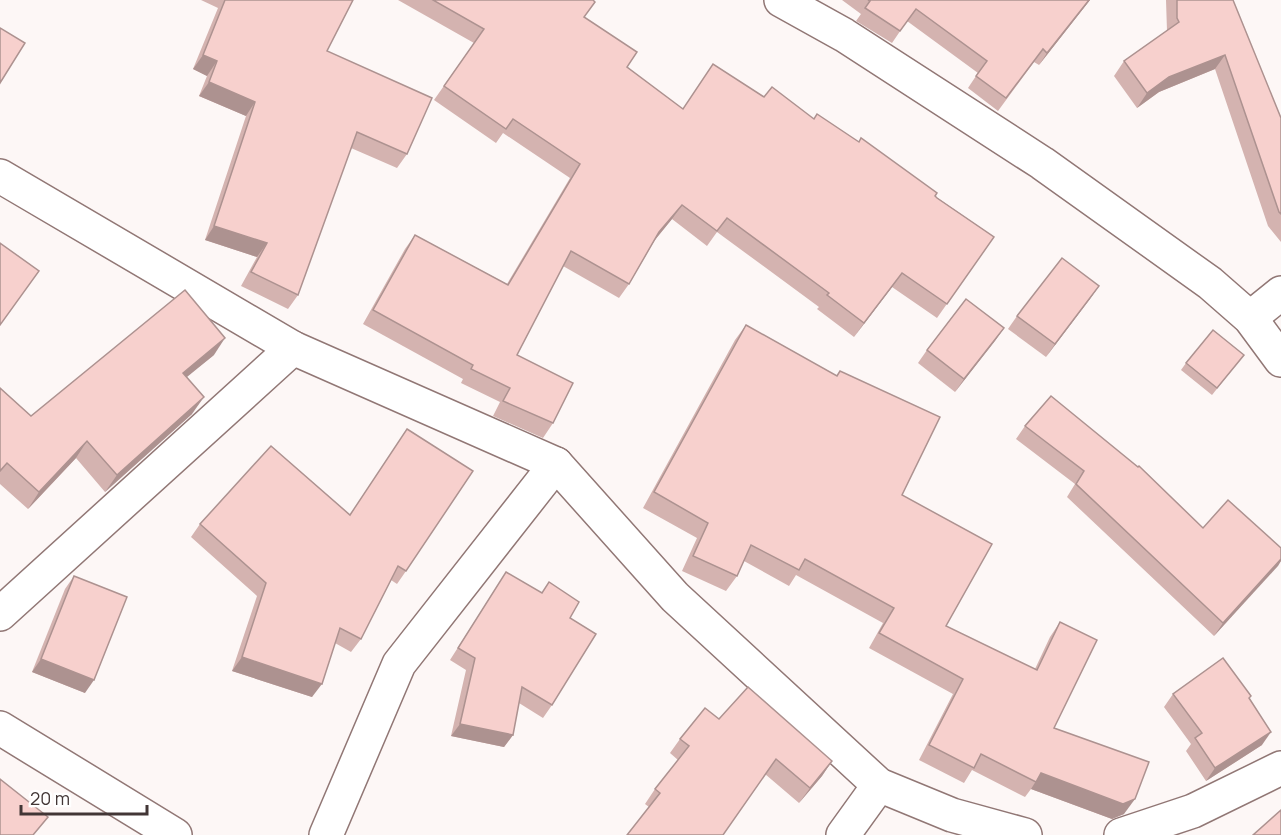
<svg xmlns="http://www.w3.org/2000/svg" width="1281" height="835" viewBox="0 0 1281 835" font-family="Manrope,sans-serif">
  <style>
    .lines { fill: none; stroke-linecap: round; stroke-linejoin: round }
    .street-casing { stroke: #917775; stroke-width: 36 }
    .street { stroke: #fff; stroke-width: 33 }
    .wall { fill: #d4b3b0 }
    .shaded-wall { fill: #ad9290 }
    .building { fill: #f7d0cd; stroke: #ad9290; stroke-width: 1.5 }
  </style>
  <rect width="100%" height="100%" fill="#fdf7f6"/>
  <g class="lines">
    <g class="street-casing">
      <g id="street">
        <path d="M 781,0 L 844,35 L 1042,163 L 1210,283 L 1250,318 L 1281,360"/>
        <path d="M 0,176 L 293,348 L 556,464 L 675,597 L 879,785 L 952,815 L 1025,835"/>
        <path d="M 1250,318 L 1281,293"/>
        <path d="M 0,614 L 293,348"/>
        <path d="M 0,728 L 175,835"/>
        <path d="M 326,835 L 399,664 L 556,464"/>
        <path d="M 843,835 L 879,785"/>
        <path d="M 1121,835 L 1193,811 L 1281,768"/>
      </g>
    </g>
    <use href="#street" class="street"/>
  </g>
  <g class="wall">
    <path d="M 201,0 L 353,0 L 327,51 L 407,154 L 397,168 L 351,148 L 298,295 L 288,309 L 241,286 L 257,257 L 205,240 L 246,116 L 199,96 L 207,76 L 193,69 L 218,8 Z"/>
    <path d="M 398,0 L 593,0 L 584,17 L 627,67 L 683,109 L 764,97 L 814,119 L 935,196 L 994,237 L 937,318 L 892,287 L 854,337 L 817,309 L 819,307 L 717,232 L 707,246 L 672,219 L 655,240 L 629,284 L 619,298 L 563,266 L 517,355 L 553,423 L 543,438 L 493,416 L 500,402 L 461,383 L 463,379 L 363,324 L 405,249 L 415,235 L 507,284 L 570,178 L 503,133 L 496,143 L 434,100 L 474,43 Z"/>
    <path d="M 842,0 L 1090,0 L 1039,65 L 1034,62 L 998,111 L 968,88 L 978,73 L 907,21 L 892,43 L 856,21 L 861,14 Z"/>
    <path d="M 1166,0 L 1233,0 L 1281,118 L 1281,242 L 1268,226 L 1215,69 L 1159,92 L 1137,108 L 1114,76 L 1124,61 L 1167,31 Z"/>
    <path d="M 1099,286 L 1046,357 L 1008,329 L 1017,316 Z"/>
    <path d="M 746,325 L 836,376 L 840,371 L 902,495 L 946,626 L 1035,669 L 1050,637 L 1060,622 L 1054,728 L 1124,814 L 1112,819 L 1031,789 L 1025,797 L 972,770 L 964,783 L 919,760 L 953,694 L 869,648 L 883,623 L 796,575 L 789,586 L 744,561 L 737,576 L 726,591 L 682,571 L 697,538 L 643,508 L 735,340 Z"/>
    <path d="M 1004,328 L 955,392 L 918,363 L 927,350 Z"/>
    <path d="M 214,355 L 186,377 L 192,414 L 105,492 L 76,458 L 28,509 L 0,484 L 0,388 L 31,416 Z"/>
    <path d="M 1244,355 L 1212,395 L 1181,370 L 1186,363 Z"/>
    <path d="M 1025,426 L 1203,528 L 1281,548 L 1281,561 L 1214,636 L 1067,497 L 1075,484 L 1016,439 Z"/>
    <path d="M 271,446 L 406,571 L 397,584 L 391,580 L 361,639 L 351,652 L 335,643 L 312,697 L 232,671 L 257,596 L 191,537 L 200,524 Z"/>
    <path d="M 506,572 L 570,618 L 552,705 L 543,718 L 519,703 L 513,735 L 504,747 L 451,736 L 466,670 L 450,660 Z"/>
    <path d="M 74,576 L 85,693 L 32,672 L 65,589 Z"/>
    <path d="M 1173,694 L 1250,699 L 1262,745 L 1206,781 L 1186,751 L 1191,744 L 1164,707 Z"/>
    <path d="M 719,719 L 832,761 L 822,776 L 799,803 L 765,774 L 649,807 L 645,804 L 655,789 L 678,760 L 670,753 L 680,739 Z"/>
  </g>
  <g class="shaded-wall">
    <path d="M 1089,0 L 1090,0 L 1039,65 L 1047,53 Z"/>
    <path d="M 203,55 L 217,61 L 207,76 L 193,69 Z"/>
    <path d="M 1225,55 L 1215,69 L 1159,92 L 1137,108 L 1147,93 L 1169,77 Z"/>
    <path d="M 209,82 L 255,102 L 246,116 L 199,96 Z"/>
    <path d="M 682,205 L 672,219 L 649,247 L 659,232 Z"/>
    <path d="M 214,226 L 267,243 L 257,257 L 205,240 Z"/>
    <path d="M 902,273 L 892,287 L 854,337 L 864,323 Z"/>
    <path d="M 1099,286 L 1090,299 L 1046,357 L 1055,344 Z"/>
    <path d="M 1004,328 L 995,341 L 955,392 L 964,379 Z"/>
    <path d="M 225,338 L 214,355 L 171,390 L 183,373 Z"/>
    <path d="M 204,397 L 192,414 L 105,492 L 117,475 Z"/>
    <path d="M 87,441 L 76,458 L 28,509 L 39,492 Z"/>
    <path d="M 1281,559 L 1281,561 L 1278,566 L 1214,636 L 1223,623 Z"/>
    <path d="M 242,657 L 322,684 L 312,697 L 232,671 Z"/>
    <path d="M 41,659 L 94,680 L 85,693 L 32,672 Z"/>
    <path d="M 460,724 L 513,735 L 504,747 L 451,736 Z"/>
    <path d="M 1271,732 L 1262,745 L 1206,781 L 1215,768 Z"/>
    <path d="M 832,761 L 822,776 L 799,803 L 810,788 Z"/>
    <path d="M 1041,773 L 1135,799 L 1124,814 L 1112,819 L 1031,789 Z"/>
  </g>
  <g class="building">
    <path d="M 225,0 L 353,0 L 327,51 L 432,98 L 407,154 L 357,132 L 298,295 L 251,272 L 267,243 L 214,226 L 255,102 L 209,82 L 217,61 L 203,55 Z"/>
    <path d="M 433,0 L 593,0 L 595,2 L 584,17 L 637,52 L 627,67 L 683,109 L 713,64 L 764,97 L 772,87 L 814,119 L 817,114 L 859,142 L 861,138 L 937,193 L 935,196 L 937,198 L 994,237 L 947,304 L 902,273 L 864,323 L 827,295 L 829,293 L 727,218 L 717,231 L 682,205 L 659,232 L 629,284 L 571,251 L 517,355 L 573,383 L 553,423 L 503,401 L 510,388 L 471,369 L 473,365 L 373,310 L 415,235 L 508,285 L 580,164 L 513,119 L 506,129 L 444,86 L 484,29 Z"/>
    <path d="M 868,0 L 1089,0 L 1047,53 L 1043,49 L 1006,98 L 976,76 L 987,61 L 916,9 L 900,31 L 865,8 L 870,1 Z"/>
    <path d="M 1177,0 L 1233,0 L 1281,118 L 1281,214 L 1279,212 L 1225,55 L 1169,77 L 1147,93 L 1124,61 L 1179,22 L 1177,18 Z"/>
    <path d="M 0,28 L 25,43 L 0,83 Z"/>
    <path d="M 0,243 L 39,271 L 0,325 Z"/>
    <path d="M 1062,258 L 1099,286 L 1055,344 L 1017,316 Z"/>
    <path d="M 185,290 L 225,338 L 183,373 L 204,397 L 117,475 L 87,441 L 39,492 L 7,463 L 0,471 L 0,388 L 31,416 Z"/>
    <path d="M 966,299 L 1004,328 L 964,379 L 927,350 Z"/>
    <path d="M 746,325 L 837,376 L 840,371 L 940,417 L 902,495 L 992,544 L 946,626 L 1037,670 L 1060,622 L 1097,640 L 1054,728 L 1149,762 L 1135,799 L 1123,804 L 1041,773 L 1036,782 L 981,754 L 974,768 L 929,745 L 963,679 L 879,633 L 894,608 L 805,559 L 799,570 L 751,545 L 737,576 L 693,556 L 708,523 L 654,492 Z"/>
    <path d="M 1213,330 L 1244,355 L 1217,388 L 1186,363 Z"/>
    <path d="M 1051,396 L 1138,467 L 1139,466 L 1203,528 L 1228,500 L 1281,548 L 1281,559 L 1223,623 L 1076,484 L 1084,471 L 1025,426 Z"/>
    <path d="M 407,429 L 473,471 L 406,571 L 398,566 L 361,639 L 340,628 L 322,684 L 242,657 L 266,583 L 200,524 L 271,446 L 350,515 Z"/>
    <path d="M 506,572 L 542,593 L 549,582 L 579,602 L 570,618 L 596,634 L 552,705 L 522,687 L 513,735 L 460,724 L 475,658 L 458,648 Z"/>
    <path d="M 74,576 L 127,597 L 94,680 L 41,659 Z"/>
    <path d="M 1223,658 L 1251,696 L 1249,698 L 1271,732 L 1215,768 L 1195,738 L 1202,733 L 1173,694 Z"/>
    <path d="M 748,687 L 832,761 L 810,788 L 776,759 L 723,835 L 627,835 L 660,793 L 655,789 L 689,746 L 680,739 L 705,708 L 719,719 Z"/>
    <path d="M 0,779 L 48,817 L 33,835 L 0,835 Z"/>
    <path d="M 1281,810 L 1281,835 L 1253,835 Z"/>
  </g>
  <path d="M21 805v9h126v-9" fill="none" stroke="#423636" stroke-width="3"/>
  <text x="30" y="805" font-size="18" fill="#423636" stroke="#ffffff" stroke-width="4.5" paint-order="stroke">20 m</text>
</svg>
